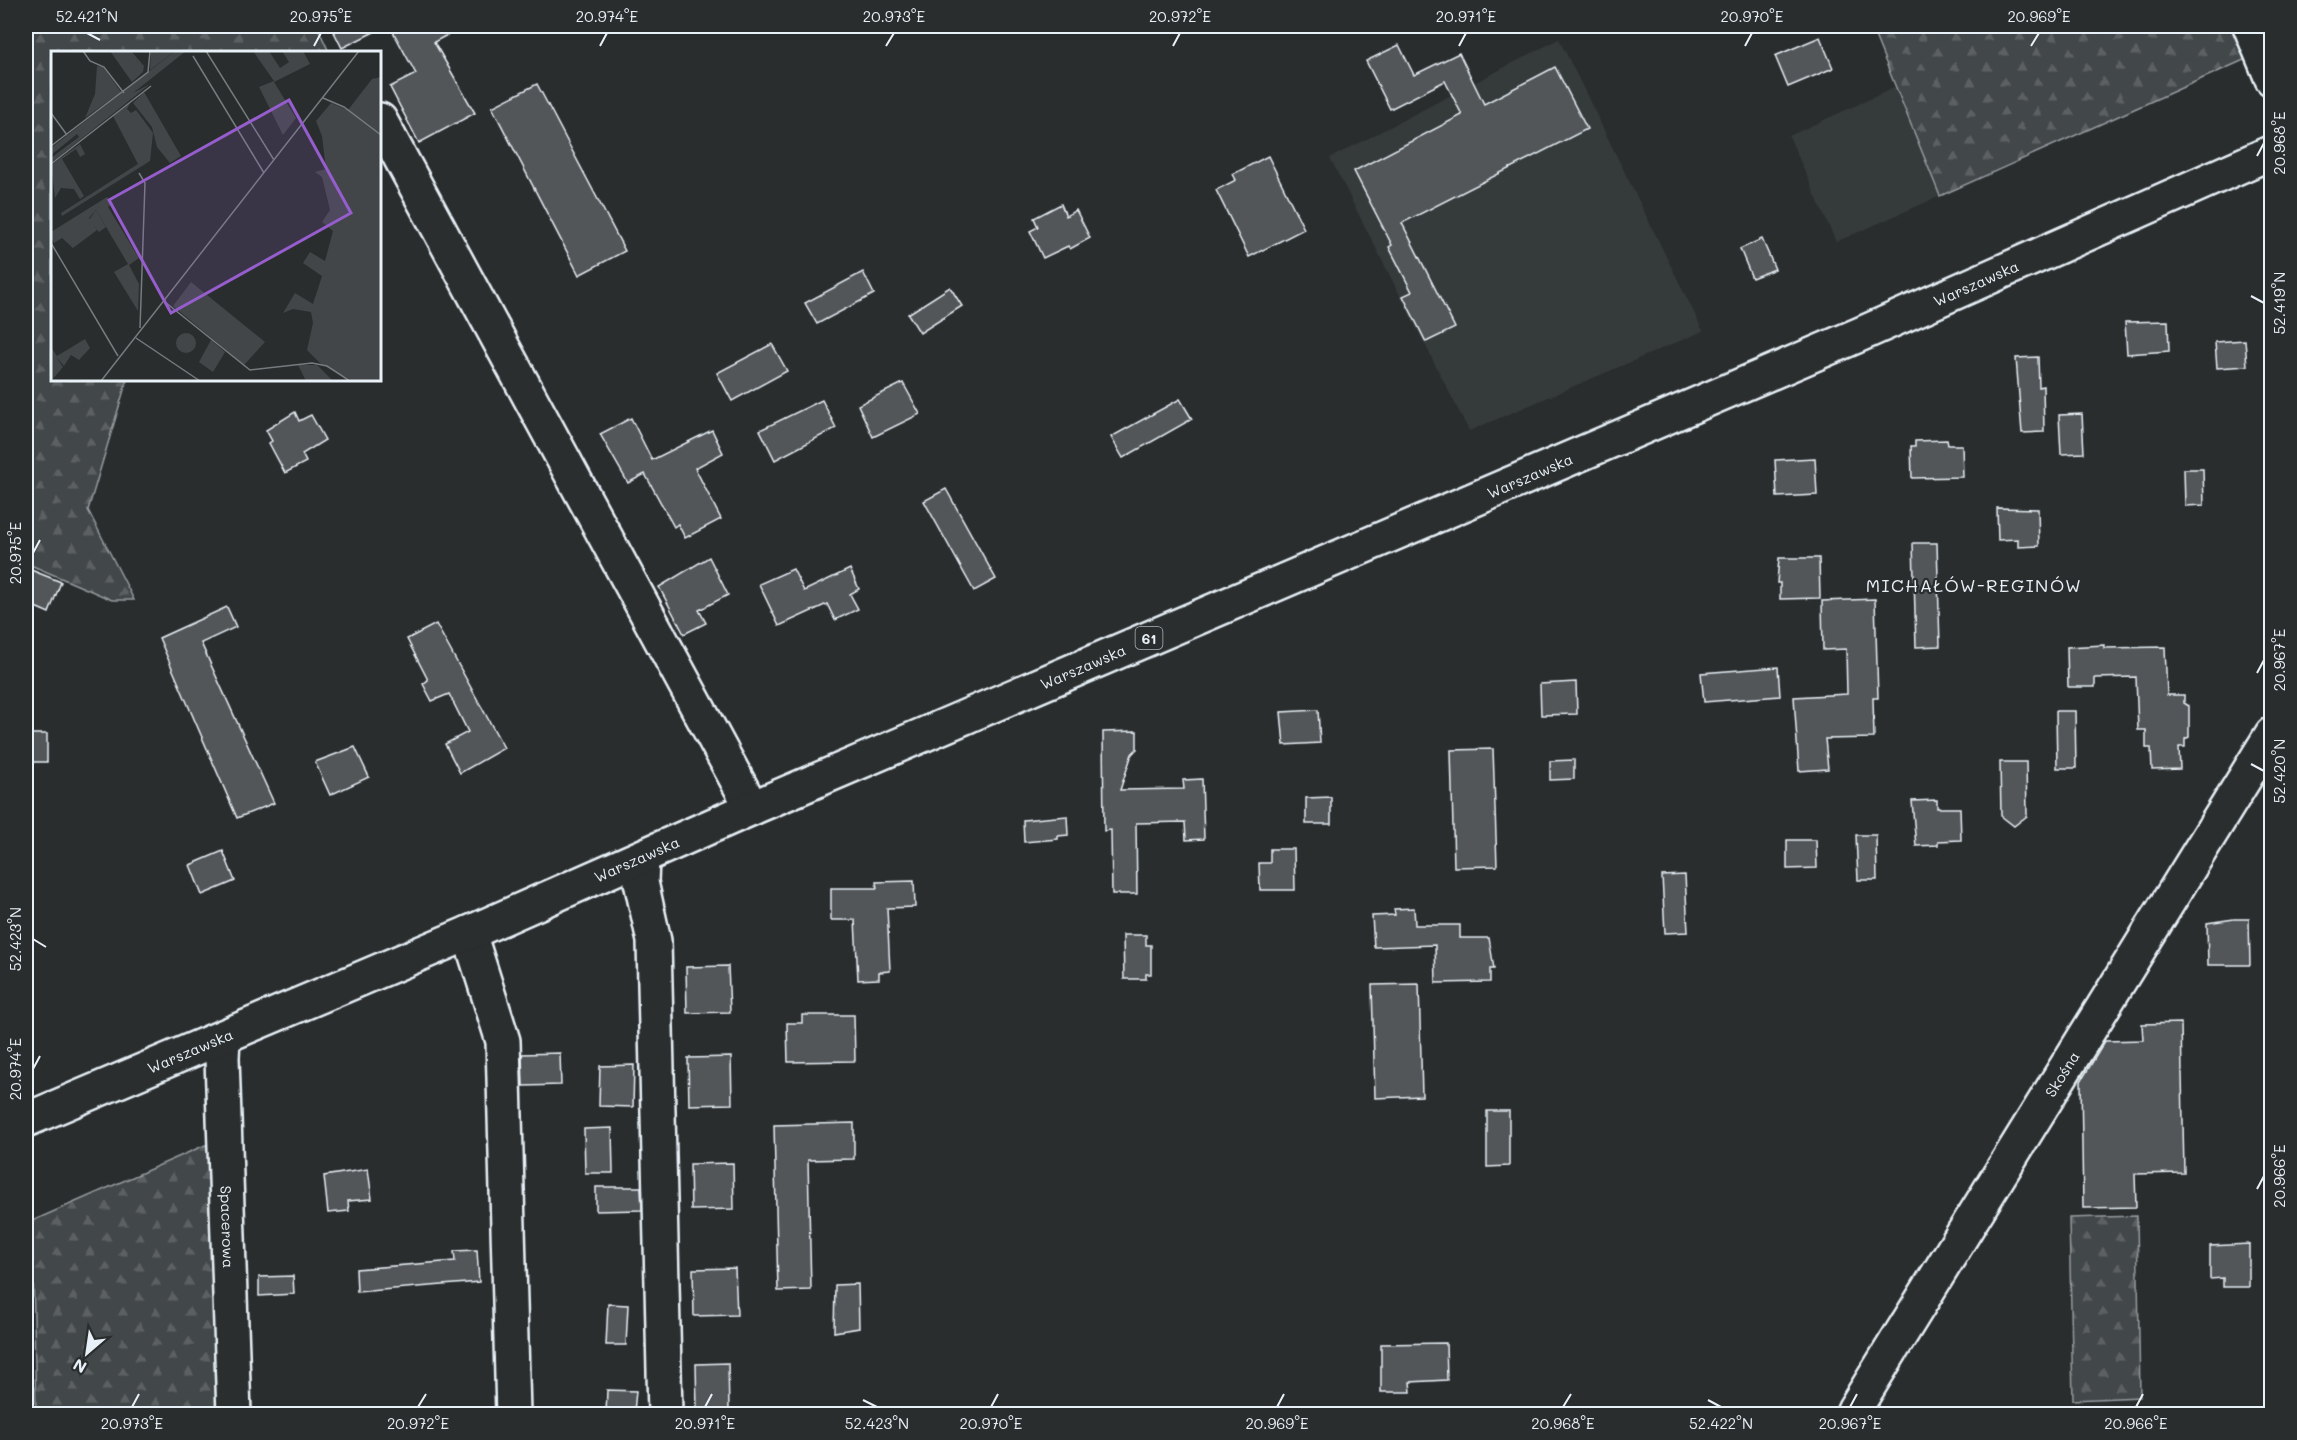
<svg xmlns="http://www.w3.org/2000/svg" width="2297" height="1440" viewBox="0 0 2297 1440" font-family="Mali,sans-serif">
  <style>
    .built { fill: #363a3b }
    .forest { fill: url(#forest-firs); stroke: #959ca0; stroke-width: 1.5 }
    .building { fill: #535759; stroke: #e8f1f8; stroke-width: 1.5 }
    .lines { fill: none; stroke-linecap: round; stroke-linejoin: round }
    .minor-casing { stroke: #e8f1f8; stroke-width: 38 }
    .major-casing { stroke: #e8f1f8; stroke-width: 38 }
    .minor { stroke: #2a2d2e; stroke-width: 33 }
    .major { stroke: #2a2d2e; stroke-width: 33 }
    .ticks { fill: none; stroke: #e8f1f8; stroke-width: 2 }
    .labels { text-anchor: middle; dominant-baseline: central; stroke-width: 4.5; stroke-linejoin: round; paint-order: stroke }
    .shield { fill: #2a2d2e; stroke: #afb6bb; stroke-width: 1.5 }
    .shield-label { font-size: 14px; font-weight: bold; fill: #e8f1f8 }
    .street-label { font-size: 15px; fill: #e8f1f8; stroke: #2a2d2e }
    .quarter-label { font-size: 18px; letter-spacing: 1.5px; fill: #e8f1f8; stroke: #2a2d2e }
    .inset-road { fill: none; stroke: #767b7f; stroke-width: 1.5 }
    .view { fill: #965dcd; fill-opacity: 0.15; stroke: #965dcd; stroke-width: 3 }
    .inset-edge { fill: none; stroke: #e8f1f8; stroke-width: 3 }
    .neatline { fill: none; stroke: #e8f1f8; stroke-width: 2 }
    .ticks-label { font-size: 15px; text-anchor: middle; fill: #e8f1f8 }
  </style>
  <defs>
    <pattern id="forest-firs" width="22" height="20" patternUnits="userSpaceOnUse" patternTransform="scale(1.5)"><rect width="22" height="20" fill="#424648"/><path d="M5 1l3.5 6h-7zM16 11l3.5 6h-7z" fill="#5d6163"/></pattern>
  </defs>
  <rect width="100%" height="100%" fill="#2a2d2e"/>
  <filter id="ink" filterUnits="userSpaceOnUse"><feTurbulence type="fractalNoise" baseFrequency=".0167" numOctaves="2"/><feDisplacementMap in="SourceGraphic" scale="12" xChannelSelector="R" yChannelSelector="G"/><feConvolveMatrix kernelMatrix="1 2 1 2 8 2 1 2 1" color-interpolation-filters="sRGB"/></filter>
  <g filter="url(#ink)">
    <g class="built">
      <path d="M 1559,39 L 1703,331 L 1469,431 L 1330,158 Z"/>
      <path d="M 1896,87 L 1940,196 L 1836,242 L 1789,136 Z"/>
    </g>
    <g class="forest">
      <path d="M 26,26 L 317,26 L 329,52 L 52,52 L 52,380 L 127,380 L 88,510 L 134,600 L 112,600 L 26,563 Z"/>
      <path d="M 1871,26 L 2233,26 L 2246,59 L 1940,196 Z"/>
      <path d="M 242,1129 L 232,1414 L 36,1414 L 32,1221 Z"/>
      <path d="M 2137,1216 L 2140,1397 L 2073,1400 L 2069,1218 Z"/>
    </g>
    <g class="building">
      <path d="M 331,26 L 386,26 L 342,48 Z"/>
      <path d="M 390,26 L 464,26 L 434,42 L 475,113 L 419,143 L 390,87 L 416,74 Z"/>
      <path d="M 1820,37 L 1833,68 L 1788,87 L 1775,56 Z"/>
      <path d="M 1399,45 L 1414,75 L 1459,53 L 1484,104 L 1555,67 L 1587,129 L 1402,223 L 1455,328 L 1426,342 L 1403,296 L 1412,292 L 1389,247 L 1392,245 L 1354,171 L 1462,115 L 1445,81 L 1390,109 L 1366,61 Z"/>
      <path d="M 537,84 L 625,251 L 579,275 L 492,107 Z"/>
      <path d="M 1268,156 L 1304,229 L 1249,257 L 1216,190 L 1236,180 L 1233,174 Z"/>
      <path d="M 1061,204 L 1066,216 L 1076,210 L 1090,238 L 1070,249 L 1068,246 L 1043,258 L 1030,231 L 1038,227 L 1034,218 Z"/>
      <path d="M 1762,239 L 1775,269 L 1752,278 L 1740,249 Z"/>
      <path d="M 863,272 L 874,294 L 817,324 L 805,303 Z"/>
      <path d="M 950,287 L 962,306 L 920,333 L 908,314 Z"/>
      <path d="M 2168,321 L 2169,351 L 2127,354 L 2125,322 Z"/>
      <path d="M 2245,340 L 2247,366 L 2217,368 L 2215,342 Z"/>
      <path d="M 772,344 L 787,371 L 732,401 L 717,373 Z"/>
      <path d="M 2038,357 L 2039,387 L 2043,386 L 2044,432 L 2022,433 L 2016,358 Z"/>
      <path d="M 903,383 L 920,414 L 873,437 L 858,405 Z"/>
      <path d="M 1180,399 L 1192,419 L 1123,458 L 1111,437 Z"/>
      <path d="M 822,400 L 836,428 L 775,460 L 760,430 Z"/>
      <path d="M 295,412 L 299,421 L 311,415 L 325,440 L 302,454 L 306,462 L 285,473 L 269,443 L 272,441 L 266,430 Z"/>
      <path d="M 2082,414 L 2084,453 L 2061,454 L 2059,415 Z"/>
      <path d="M 631,418 L 652,460 L 712,430 L 723,453 L 695,468 L 721,519 L 685,538 L 678,524 L 674,527 L 645,474 L 628,483 L 600,434 Z"/>
      <path d="M 1947,440 L 1948,445 L 1962,445 L 1963,477 L 1912,478 L 1911,446 L 1915,446 L 1915,441 Z"/>
      <path d="M 1815,458 L 1817,495 L 1777,497 L 1775,460 Z"/>
      <path d="M 2184,469 L 2203,469 L 2204,505 L 2185,506 Z"/>
      <path d="M 946,489 L 996,579 L 974,591 L 924,501 Z"/>
      <path d="M 1997,508 L 2038,509 L 2039,546 L 2018,547 L 2018,539 L 1998,540 Z"/>
      <path d="M 1913,543 L 1937,543 L 1940,646 L 1916,647 Z"/>
      <path d="M 709,557 L 728,595 L 699,610 L 706,623 L 684,634 L 659,587 Z"/>
      <path d="M 1779,558 L 1819,558 L 1820,598 L 1780,599 L 1780,583 L 1777,583 Z"/>
      <path d="M 26,568 L 61,582 L 49,613 L 26,603 Z"/>
      <path d="M 793,569 L 804,591 L 850,569 L 859,589 L 850,594 L 858,609 L 835,620 L 827,604 L 779,626 L 759,584 Z"/>
      <path d="M 1875,599 L 1878,698 L 1873,698 L 1874,738 L 1825,739 L 1828,769 L 1799,771 L 1794,697 L 1847,694 L 1846,649 L 1823,650 L 1822,601 Z"/>
      <path d="M 227,607 L 236,627 L 201,643 L 274,803 L 237,818 L 159,638 Z"/>
      <path d="M 436,624 L 504,748 L 460,773 L 445,744 L 468,732 L 449,694 L 432,701 L 423,684 L 428,680 L 407,639 Z"/>
      <path d="M 2104,645 L 2104,648 L 2165,647 L 2167,695 L 2184,695 L 2184,703 L 2189,706 L 2189,737 L 2185,739 L 2185,747 L 2179,747 L 2180,769 L 2152,770 L 2151,748 L 2146,748 L 2146,730 L 2138,730 L 2136,677 L 2095,678 L 2095,687 L 2068,687 L 2067,647 Z"/>
      <path d="M 1778,667 L 1780,696 L 1704,702 L 1701,673 Z"/>
      <path d="M 1576,682 L 1577,714 L 1541,715 L 1540,684 Z"/>
      <path d="M 1318,710 L 1320,743 L 1284,745 L 1281,712 Z"/>
      <path d="M 2056,711 L 2075,711 L 2076,768 L 2057,768 Z"/>
      <path d="M 1137,731 L 1137,749 L 1132,754 L 1120,790 L 1184,789 L 1183,780 L 1202,779 L 1204,839 L 1186,840 L 1185,822 L 1136,823 L 1137,894 L 1112,894 L 1111,830 L 1104,831 L 1103,732 Z"/>
      <rect x="26" y="734" width="21" height="28"/>
      <path d="M 355,747 L 369,777 L 330,795 L 315,762 Z"/>
      <path d="M 1493,749 L 1497,866 L 1454,867 L 1451,750 Z"/>
      <path d="M 1574,760 L 1574,779 L 1550,780 L 1550,761 Z"/>
      <path d="M 2000,762 L 2026,762 L 2027,816 L 2014,826 L 2001,816 Z"/>
      <path d="M 1331,797 L 1331,824 L 1306,824 L 1306,798 Z"/>
      <path d="M 1937,800 L 1937,808 L 1960,808 L 1961,840 L 1938,841 L 1938,845 L 1916,846 L 1912,801 Z"/>
      <path d="M 1067,816 L 1068,835 L 1058,836 L 1058,839 L 1024,842 L 1023,820 Z"/>
      <path d="M 1856,835 L 1876,835 L 1877,880 L 1858,880 Z"/>
      <path d="M 1787,840 L 1816,840 L 1817,868 L 1787,869 Z"/>
      <path d="M 1270,849 L 1294,849 L 1295,890 L 1260,890 L 1259,863 L 1270,863 Z"/>
      <path d="M 223,851 L 235,881 L 202,895 L 190,865 Z"/>
      <path d="M 1685,875 L 1688,932 L 1665,933 L 1662,876 Z"/>
      <path d="M 914,881 L 915,907 L 887,908 L 890,971 L 879,972 L 879,979 L 858,980 L 855,920 L 831,920 L 831,888 L 877,888 L 876,882 Z"/>
      <path d="M 1414,908 L 1415,925 L 1460,925 L 1460,938 L 1489,938 L 1494,969 L 1490,969 L 1490,982 L 1436,983 L 1435,945 L 1374,947 L 1372,916 L 1395,915 L 1394,909 Z"/>
      <path d="M 2234,919 L 2249,919 L 2250,965 L 2208,965 L 2207,923 Z"/>
      <path d="M 1123,935 L 1146,935 L 1146,945 L 1151,945 L 1151,974 L 1146,974 L 1146,979 L 1124,979 Z"/>
      <path d="M 728,966 L 730,1012 L 687,1013 L 686,967 Z"/>
      <path d="M 1419,984 L 1422,1096 L 1375,1098 L 1372,985 Z"/>
      <path d="M 802,1015 L 854,1015 L 855,1061 L 788,1062 L 787,1023 L 802,1023 Z"/>
      <path d="M 2181,1023 L 2184,1173 L 2135,1174 L 2136,1207 L 2083,1208 L 2081,1081 L 2105,1041 L 2143,1040 L 2142,1024 Z"/>
      <path d="M 560,1053 L 561,1085 L 523,1086 L 522,1054 Z"/>
      <path d="M 731,1057 L 732,1104 L 689,1105 L 688,1058 Z"/>
      <path d="M 634,1065 L 633,1107 L 599,1106 L 600,1066 Z"/>
      <path d="M 1487,1111 L 1509,1111 L 1509,1166 L 1487,1167 Z"/>
      <path d="M 854,1123 L 854,1159 L 808,1160 L 811,1290 L 778,1291 L 774,1125 Z"/>
      <path d="M 612,1128 L 613,1173 L 585,1173 L 584,1129 Z"/>
      <path d="M 733,1163 L 734,1209 L 691,1210 L 690,1164 Z"/>
      <path d="M 368,1169 L 372,1199 L 348,1201 L 349,1211 L 328,1213 L 324,1176 Z"/>
      <path d="M 596,1187 L 641,1187 L 642,1210 L 596,1211 Z"/>
      <path d="M 2249,1244 L 2249,1287 L 2223,1287 L 2223,1278 L 2210,1279 L 2210,1246 Z"/>
      <path d="M 477,1250 L 479,1282 L 357,1292 L 356,1269 L 455,1261 L 454,1251 Z"/>
      <path d="M 735,1268 L 737,1315 L 694,1316 L 693,1269 Z"/>
      <path d="M 293,1276 L 294,1294 L 259,1296 L 259,1277 Z"/>
      <path d="M 858,1284 L 859,1328 L 834,1332 L 835,1285 Z"/>
      <path d="M 608,1304 L 628,1305 L 626,1345 L 606,1345 Z"/>
      <path d="M 1446,1343 L 1447,1380 L 1410,1382 L 1411,1392 L 1381,1392 L 1381,1344 Z"/>
      <path d="M 728,1363 L 729,1410 L 722,1410 L 718,1414 L 697,1410 L 696,1364 Z"/>
      <path d="M 607,1390 L 636,1391 L 634,1412 L 606,1414 Z"/>
    </g>
    <g class="lines">
      <g class="minor-casing">
        <g id="minor">
          <path d="M 2250,26 L 2272,79"/>
          <path d="M 380,120 L 752,808"/>
          <path d="M 642,859 L 641,882 L 654,941 L 665,1414"/>
          <path d="M 469,933 L 503,1041 L 513,1414"/>
          <path id="s1" d="M 223,1038 L 222,1058 L 234,1414"/>
          <path id="s2" d="M 1854,1414 L 1854,1410 L 2272,734"/>
        </g>
      </g>
      <g class="major-casing">
        <g id="major">
          <path id="s3" d="M 26,1120 L 469,933 L 752,808 L 1861,334 L 2272,152"/>
        </g>
      </g>
      <use href="#minor" class="minor"/>
      <use href="#major" class="major"/>
    </g>
  </g>
  <path class="ticks" d="M 87,33 L 100,40M 314,46 L 321,33M 600,46 L 607,33M 886,46 L 894,33M 1173,46 L 1180,33M 1459,46 L 1466,33M 1745,46 L 1752,33M 2031,46 L 2039,33M 2257,156 L 2264,143M 2251,296 L 2264,303M 33,553 L 40,540M 2257,673 L 2264,660M 2251,764 L 2264,771M 33,939 L 46,947M 33,1069 L 40,1056M 2257,1189 L 2264,1176M 863,1400 L 877,1407M 1708,1400 L 1721,1407M 132,1407 L 139,1394M 418,1407 L 426,1394M 705,1407 L 712,1394M 991,1407 L 998,1394M 1277,1407 L 1284,1394M 1563,1407 L 1571,1394M 1850,1407 L 1857,1394M 2136,1407 L 2143,1394"/>
  <g class="labels">
    <rect class="shield" x="1135.5" y="627" width="27" height="22" rx="4.5"/>
    <g class="shield-label">
      <text x="1149" y="638">61</text>
    </g>
    <g class="street-label">
      <text stroke="none"><textPath href="#s3" startOffset="2122">Warszawska</textPath></text>
      <text stroke="none"><textPath href="#s3" startOffset="1636">Warszawska</textPath></text>
      <text stroke="none"><textPath href="#s3" startOffset="1150">Warszawska</textPath></text>
      <text stroke="none"><textPath href="#s3" startOffset="664">Warszawska</textPath></text>
      <text stroke="none"><textPath href="#s3" startOffset="178">Warszawska</textPath></text>
      <text stroke="none"><textPath href="#s2" startOffset="399">Skośna</textPath></text>
      <text stroke="none"><textPath href="#s1" startOffset="189">Spacerowa</textPath></text>
    </g>
    <g class="quarter-label">
      <text x="1974" y="585">MICHAŁÓW-REGINÓW</text>
    </g>
  </g>
  <g transform="translate(51 51)">
    <rect width="330" height="330" fill="#2a2d2e"/>
    <path d="M 59,0 L 80,0 L 93,15 L 92,21 L 81,31 ZM 124,0 L 135,0 L 82,42 L 99,33 L 0,112 L 0,107 L 28,86 L 26,83 L 0,104 L 0,97 ZM 46,15 L 52,16 L 70,41 L 34,67 L 44,43 ZM 93,41 L 130,105 L 119,112 L 106,96 L 101,76 L 82,52 ZM 79,52 L 76,58 L 80,62 L 85,59 L 102,82 L 99,110 L 11,165 L 10,162 L 87,113 L 62,65 ZM 56,146 L 62,152 L 57,156 L 88,207 L 78,214 L 88,233 L 87,260 L 63,221 L 77,213 L 45,159 L 38,167 L 46,179 L 22,197 L 11,187 L 3,192 L 0,186 L 0,181 ZM125 292a10 10 0 1 1 20 0a10 10 0 1 1-20 0ZM 34,288 L 39,297 L 28,309 L 20,304 L 13,315 L 5,306 L 12,316 L 0,330 L 0,296 L 6,305 ZM 160,289 L 174,301 L 162,321 L 148,311 Z" fill="#424648"/>
    <path d="M 100,0 L 124,0 L 99,19 ZM 202,0 L 218,0 L 229,17 L 238,11 L 231,0 L 252,0 L 259,13 L 223,31 L 245,67 L 232,84 L 208,36 L 223,30 ZM 330,26 L 330,330 L 302,330 L 270,313 L 256,299 L 262,272 L 260,261 L 242,258 L 232,262 L 244,242 L 262,253 L 271,225 L 252,212 L 259,201 L 274,210 L 282,180 L 271,171 L 279,159 L 271,126 L 264,121 L 275,118 L 271,85 L 265,70 L 280,52 L 297,59 L 321,28 ZM 29,93 L 34,103 L 29,106 L 25,98 L 11,108 L 33,145 L 29,148 L 23,138 L 10,137 L 4,147 L 0,114 ZM 45,159 L 55,176 L 48,181 L 38,169 ZM 140,231 L 214,291 L 193,314 L 122,255 ZM 247,314 L 266,314 L 282,330 L 255,330 Z" fill="#424648"/>
    <path class="inset-road" d="M 32,0 L 39,10 L 53,16 L 73,42M 155,0 L 223,109M 142,5 L 213,122M 272,47 L 293,56 L 330,84M 0,62 L 16,84M 0,95 L 97,21 L 99,0M 0,113 L 100,35M 88,122 L 94,132 L 89,277M 0,192 L 67,305M 114,251 L 199,319 L 261,312 L 276,315 L 299,330M 85,287 L 149,330M 50,330 L 308,0"/>
    <path class="view" d="M 238,49 L 300,162 L 120,262 L 58,149 Z"/>
    <rect width="330" height="330" class="inset-edge"/>
  </g>
  <rect width="2297" height="1440" fill="none" stroke="#2a2d2e" stroke-width="66"/>
  <g transform="translate(87 1353) rotate(209)" stroke="#2a2d2e" stroke-width="4.5" paint-order="stroke">
  <path d="M0-4.5L10 22L0 15L-10 22Z" fill="#e8f1f8"/>
  <text y="-9" font-size="16" font-weight="bold" text-anchor="middle" fill="#e8f1f8">N</text>
  </g>
  <rect x="33" y="33" width="2231" height="1374" class="neatline"/>
  <g class="ticks-label">
    <text x="87" y="22">52.421°N</text>
    <text x="321" y="22">20.975°E</text>
    <text x="607" y="22">20.974°E</text>
    <text x="894" y="22">20.973°E</text>
    <text x="1180" y="22">20.972°E</text>
    <text x="1466" y="22">20.971°E</text>
    <text x="1752" y="22">20.970°E</text>
    <text x="2039" y="22">20.969°E</text>
    <text transform="translate(2280 143) rotate(-90)" y="5">20.968°E</text>
    <text transform="translate(2280 303) rotate(-90)" y="5">52.419°N</text>
    <text transform="translate(16 553) rotate(-90)" y="5">20.975°E</text>
    <text transform="translate(2280 660) rotate(-90)" y="5">20.967°E</text>
    <text transform="translate(2280 771) rotate(-90)" y="5">52.420°N</text>
    <text transform="translate(16 939) rotate(-90)" y="5">52.423°N</text>
    <text transform="translate(16 1069) rotate(-90)" y="5">20.974°E</text>
    <text transform="translate(2280 1176) rotate(-90)" y="5">20.966°E</text>
    <text x="132" y="1429">20.973°E</text>
    <text x="418" y="1429">20.972°E</text>
    <text x="705" y="1429">20.971°E</text>
    <text x="877" y="1429">52.423°N</text>
    <text x="991" y="1429">20.970°E</text>
    <text x="1277" y="1429">20.969°E</text>
    <text x="1563" y="1429">20.968°E</text>
    <text x="1721" y="1429">52.422°N</text>
    <text x="1850" y="1429">20.967°E</text>
    <text x="2136" y="1429">20.966°E</text>
  </g>
</svg>
